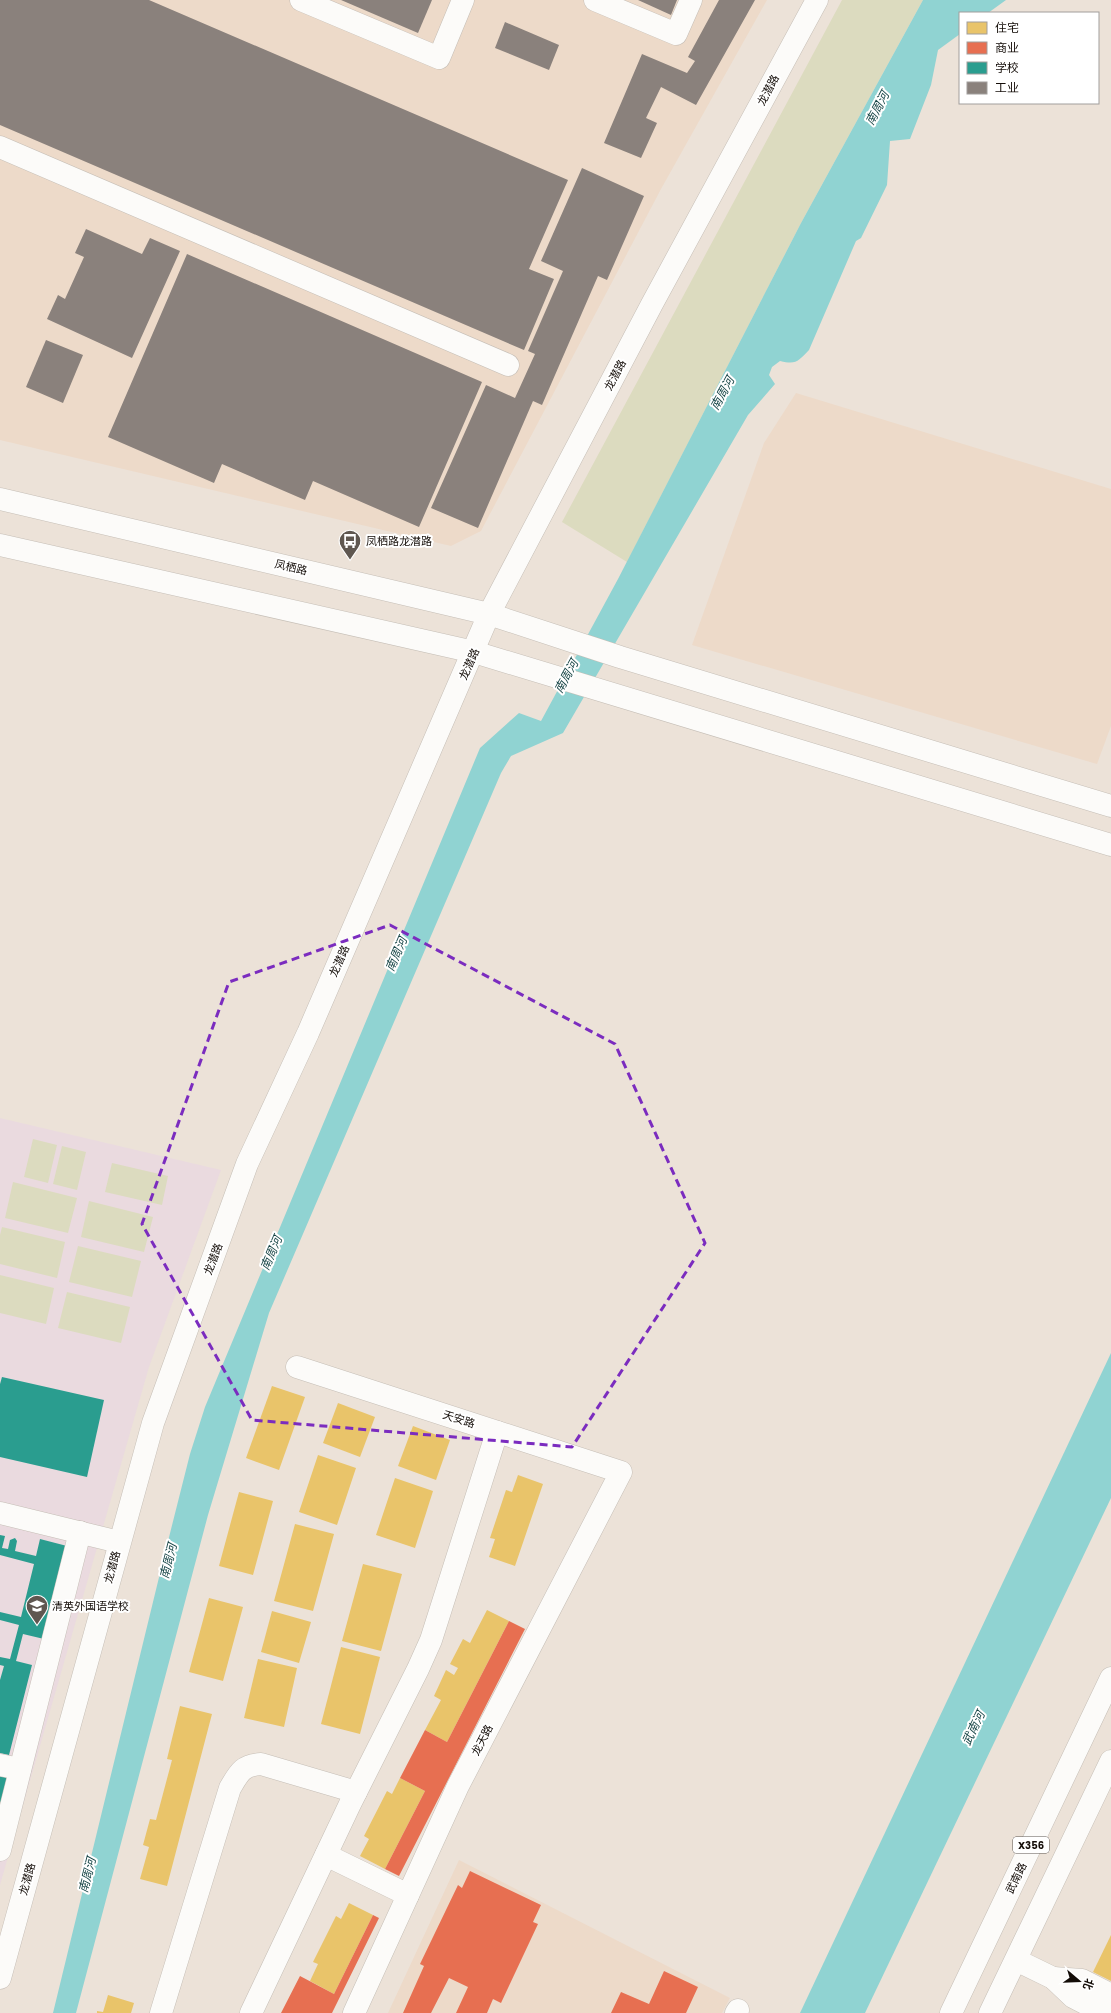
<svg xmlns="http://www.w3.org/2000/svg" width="1111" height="2013" viewBox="0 0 1111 2013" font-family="Poppins,'Noto Sans SC',sans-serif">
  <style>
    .built { fill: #eddac9 }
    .education { fill: #eadadf }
    .green { fill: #dcdbbf }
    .water { fill: #90d3d2 }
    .homes { fill: #e9c46a }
    .shops { fill: #e76f51 }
    .schools { fill: #2a9d8f }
    .industry { fill: #8a817c }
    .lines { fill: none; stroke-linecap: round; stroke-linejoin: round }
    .minor-casing { stroke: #c5beb6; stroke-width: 23 }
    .major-casing { stroke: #c5beb6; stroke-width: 23 }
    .minor { stroke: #fcfbf9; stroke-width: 22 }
    .major { stroke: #fcfbf9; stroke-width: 22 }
    .marked { fill: none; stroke: #7b2cbf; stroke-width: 3; stroke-dasharray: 8 5; stroke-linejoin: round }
    .labels { text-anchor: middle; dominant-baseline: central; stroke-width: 4; stroke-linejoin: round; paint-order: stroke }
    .shield { fill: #fff; stroke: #5a5551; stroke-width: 1 }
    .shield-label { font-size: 10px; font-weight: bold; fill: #130c07 }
    .street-label { font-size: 11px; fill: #130c07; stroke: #fff }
    .poi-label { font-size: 11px; fill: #130c07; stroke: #fff; text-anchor: start }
    .water-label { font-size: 12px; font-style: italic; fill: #174546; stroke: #fff }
  </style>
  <rect width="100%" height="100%" fill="#ece2d8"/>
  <g class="built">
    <path d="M 0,0 L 767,0 L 661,189 L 481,531 L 451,546 L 0,440 Z"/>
    <path d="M 796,393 L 1111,489 L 1111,726 L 1097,764 L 692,645 L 764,443 Z"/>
    <path d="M 459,1860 L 730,1998 L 722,2013 L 388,2013 Z"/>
  </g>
  <path class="education" d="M 0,1118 L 221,1170 L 149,1367 L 0,1885 Z"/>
  <g class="green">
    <path d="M 842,0 L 923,0 L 801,223 L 627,562 L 562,522 Z"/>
    <path d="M 33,1139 L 57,1145 L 48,1183 L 24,1177 Z"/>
    <path d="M 62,1146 L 86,1152 L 77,1190 L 53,1184 Z"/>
    <path d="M 112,1163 L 168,1176 L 162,1205 L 105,1192 Z"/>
    <path d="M 13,1182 L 77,1198 L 68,1233 L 5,1218 Z"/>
    <path d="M 89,1201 L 153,1217 L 144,1252 L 81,1237 Z"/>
    <path d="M 2,1227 L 65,1242 L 57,1278 L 0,1264 L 0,1235 Z"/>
    <path d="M 78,1246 L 141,1261 L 132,1297 L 69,1282 Z"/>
    <path d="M 0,1275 L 54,1288 L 46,1324 L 0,1313 Z"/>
    <path d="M 67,1292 L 130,1307 L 121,1343 L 58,1328 Z"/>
  </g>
  <g class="water">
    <path d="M 923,0 L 1006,0 L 988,13 L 960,13 L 960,34 L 938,50 L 931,85 L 910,139 L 890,141 L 887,185 L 861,238 L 856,241 L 809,350 C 798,361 797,365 780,361 L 772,367 L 769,375 L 775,384 L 748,415 L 563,733 L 511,756 L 501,773 L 269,1313 L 208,1515 L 76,2013 L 53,2013 L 162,1565 L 190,1454 L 205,1407 L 480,748 L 519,713 L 541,721 L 618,579 L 801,223 Z"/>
    <path d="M 1111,1353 L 1111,1498 L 865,2013 L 800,2013 Z"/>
  </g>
  <g class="homes">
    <path d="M 272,1386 L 305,1397 L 279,1470 L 246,1458 Z"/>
    <path d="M 338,1403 L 375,1417 L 360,1457 L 323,1443 Z"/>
    <path d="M 413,1426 L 450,1440 L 436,1480 L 398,1466 Z"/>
    <path d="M 318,1455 L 356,1468 L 337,1525 L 299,1512 Z"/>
    <path d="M 518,1475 L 543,1484 L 515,1566 L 489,1557 L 495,1539 L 490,1538 L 506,1490 L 512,1492 Z"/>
    <path d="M 395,1478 L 433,1491 L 415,1548 L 376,1535 Z"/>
    <path d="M 239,1492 L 273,1501 L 253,1575 L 219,1566 Z"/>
    <path d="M 295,1524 L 334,1534 L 313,1611 L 274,1601 Z"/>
    <path d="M 363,1564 L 402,1574 L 381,1651 L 342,1641 Z"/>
    <path d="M 209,1598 L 243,1607 L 223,1681 L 189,1672 Z"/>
    <path d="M 487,1610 L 509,1621 L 447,1742 L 425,1730 L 441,1700 L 434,1696 L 446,1670 L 454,1675 L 458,1668 L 450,1664 L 463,1639 L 470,1643 Z"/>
    <path d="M 272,1611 L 311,1622 L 299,1663 L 261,1652 Z"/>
    <path d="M 341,1647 L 380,1657 L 360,1734 L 321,1724 Z"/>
    <path d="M 258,1659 L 297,1668 L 284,1727 L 244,1718 Z"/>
    <path d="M 180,1706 L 212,1714 L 167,1886 L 140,1879 L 149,1847 L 143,1845 L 150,1819 L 156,1820 L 172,1760 L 167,1759 Z"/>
    <path d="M 400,1778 L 425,1791 L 385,1869 L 360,1856 L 369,1839 L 364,1836 L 387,1791 L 392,1794 Z"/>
    <path d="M 349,1903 L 373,1915 L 334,1994 L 310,1981 L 318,1964 L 313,1962 L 336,1916 L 341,1919 Z"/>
    <path d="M 1111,1935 L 1111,1981 L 1093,1972 Z"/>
    <path d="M 108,1995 L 134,2003 L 131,2013 L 97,2013 L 97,2011 L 103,2012 Z"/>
  </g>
  <g class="shops">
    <path d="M 509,1621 L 525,1629 L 399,1876 L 385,1869 L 425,1791 L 400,1778 L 425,1730 L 447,1742 Z"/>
    <path d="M 470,1871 L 541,1905 L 533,1922 L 538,1924 L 501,2003 L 493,1999 L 487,2013 L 456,2013 L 468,1987 L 449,1978 L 431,2013 L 403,2013 L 424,1966 L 420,1964 L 458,1885 L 462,1888 Z"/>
    <path d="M 373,1915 L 379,1918 L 332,2013 L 281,2013 L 300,1976 L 334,1994 Z"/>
    <path d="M 664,1971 L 698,1987 L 686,2013 L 611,2013 L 621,1992 L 649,2004 Z"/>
  </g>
  <g class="schools">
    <path d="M 2,1377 L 104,1400 L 87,1477 L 0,1457 L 0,1384 Z"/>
    <path d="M 0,1535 L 5,1536 L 2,1548 L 8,1549 L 10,1540 L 15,1538 L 17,1541 L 15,1551 L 36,1556 L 40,1539 L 67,1546 L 44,1639 L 23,1634 L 16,1661 L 32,1665 L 9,1755 L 0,1753 L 0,1680 L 4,1666 L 0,1665 L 0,1657 L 10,1659 L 19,1625 L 0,1620 L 0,1612 L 21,1617 L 34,1564 L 0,1555 Z"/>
    <path d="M 0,1772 L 9,1774 L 0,1807 Z"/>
  </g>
  <g class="industry">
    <path d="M 0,0 L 149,0 L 568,180 L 529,269 L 554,279 L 524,350 L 0,125 Z"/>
    <path d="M 341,0 L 432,0 L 418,33 Z"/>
    <path d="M 638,0 L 677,0 L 671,15 Z"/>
    <path d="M 719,0 L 755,0 L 696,105 L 661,87 L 646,118 L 657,123 L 641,158 L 604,143 L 642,54 L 687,73 L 695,61 L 688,57 Z"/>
    <path d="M 505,22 L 559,45 L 549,70 L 495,48 Z"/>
    <path d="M 582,168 L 644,196 L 607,280 L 598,276 L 542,405 L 533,401 L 478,528 L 431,508 L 486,385 L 515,398 L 535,354 L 528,351 L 563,271 L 541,261 Z"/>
    <path d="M 86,229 L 142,254 L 150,238 L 180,251 L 132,358 L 47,319 L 58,295 L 65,299 L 84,257 L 75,253 Z"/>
    <path d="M 187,254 L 482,382 L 419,527 L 313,481 L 305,500 L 222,464 L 214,483 L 108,437 Z"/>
    <path d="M 46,340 L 83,355 L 63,403 L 26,387 Z"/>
  </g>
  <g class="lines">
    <g class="minor-casing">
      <g id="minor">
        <path d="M 301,0 L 439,58 L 463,0"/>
        <path d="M 595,0 L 676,34 L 691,0"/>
        <path d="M 0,147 L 508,365"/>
        <path d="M 297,1367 L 621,1472 L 458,1786 L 354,2013"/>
        <path d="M 0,1513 L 119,1542"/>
        <path d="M 0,1765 L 20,1769"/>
        <path d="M 0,1850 L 80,1532"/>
        <path d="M 326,1855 L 408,1895"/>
        <path d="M 1016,1960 L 1053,1978 L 1073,1997 L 1104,2013"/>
        <path d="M 0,1978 L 153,1423 L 247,1164 L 308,1033 L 489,614 L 652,304 L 817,0"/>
        <path d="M 1053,1978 L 1082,1980 L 1111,1995"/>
        <path d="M 161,2013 L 230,1788 C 239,1773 242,1765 261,1764 L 356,1792"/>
        <path d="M 251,2013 L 350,1804 L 418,1669 L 431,1640 L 497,1432"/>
        <path d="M 736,2013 L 738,2010"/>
      </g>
    </g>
    <g class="major-casing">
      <g id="major">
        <path d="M 0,499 L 489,614 L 620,657 L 1111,806"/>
        <path d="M 0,545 L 474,652 L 1111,845"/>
        <path d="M 951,2013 L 1111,1678"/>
        <path d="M 990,2013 L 1111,1761"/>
      </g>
    </g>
    <use href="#minor" class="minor"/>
    <use href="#major" class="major"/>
  </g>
  <path class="marked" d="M 390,925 L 615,1044 L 705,1243 L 572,1447 L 252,1420 L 142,1224 L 229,982 Z"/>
  <defs>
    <g id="bus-pin" transform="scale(1.15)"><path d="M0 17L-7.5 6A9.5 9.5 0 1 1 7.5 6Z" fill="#5f5750" stroke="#fff"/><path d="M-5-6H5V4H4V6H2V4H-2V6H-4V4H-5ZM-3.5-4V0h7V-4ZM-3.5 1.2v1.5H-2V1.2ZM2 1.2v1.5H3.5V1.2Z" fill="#fff"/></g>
    <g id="school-pin" transform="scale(1.15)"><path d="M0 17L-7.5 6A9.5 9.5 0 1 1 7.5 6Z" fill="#5f5750" stroke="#fff"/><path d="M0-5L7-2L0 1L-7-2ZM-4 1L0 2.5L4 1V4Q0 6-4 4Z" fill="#fff"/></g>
  </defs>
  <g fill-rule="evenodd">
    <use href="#bus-pin" x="350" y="541"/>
    <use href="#school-pin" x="37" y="1606"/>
  </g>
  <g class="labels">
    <rect class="shield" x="1013" y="1837" width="36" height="16" rx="3"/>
    <g class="shield-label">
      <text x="1031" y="1845">X356</text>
    </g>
    <g class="street-label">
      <text transform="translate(768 90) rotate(-62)">龙潜路</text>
      <text transform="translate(615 375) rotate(-62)">龙潜路</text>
      <text transform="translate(291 567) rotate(13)">凤栖路</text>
      <text transform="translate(469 664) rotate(-66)">龙潜路</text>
      <text transform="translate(339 961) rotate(-66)">龙潜路</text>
      <text transform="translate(213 1259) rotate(-70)">龙潜路</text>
      <text transform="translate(459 1419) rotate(18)">天安路</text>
      <text transform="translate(112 1567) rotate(-75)">龙潜路</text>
      <text transform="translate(482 1740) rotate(-63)">龙天路</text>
      <text transform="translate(1016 1878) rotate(-64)">武南路</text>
      <text transform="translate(27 1879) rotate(-75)">龙潜路</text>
    </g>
    <g class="poi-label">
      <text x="366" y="541">凤栖路龙潜路</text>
      <text x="52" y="1606">清英外国语学校</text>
    </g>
    <g class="water-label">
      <text transform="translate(877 108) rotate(-62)">南周河</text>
      <text transform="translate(722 393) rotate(-61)">南周河</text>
      <text transform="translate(566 676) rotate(-61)">南周河</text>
      <text transform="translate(396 954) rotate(-67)">南周河</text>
      <text transform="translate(271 1253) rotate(-67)">南周河</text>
      <text transform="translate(168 1561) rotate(-76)">南周河</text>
      <text transform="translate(973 1728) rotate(-64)">武南河</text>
      <text transform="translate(87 1875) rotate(-76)">南周河</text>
    </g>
  </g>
  <rect x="959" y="12" width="140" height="92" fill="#ffffff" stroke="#a19e9c"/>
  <rect x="967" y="22" width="20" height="12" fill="#e9c46a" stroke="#a19e9c"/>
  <text x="995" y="32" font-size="12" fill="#130c07">住宅</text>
  <rect x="967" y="42" width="20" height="12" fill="#e76f51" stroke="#a19e9c"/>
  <text x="995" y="52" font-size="12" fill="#130c07">商业</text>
  <rect x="967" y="62" width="20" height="12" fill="#2a9d8f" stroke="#a19e9c"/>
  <text x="995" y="72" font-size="12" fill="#130c07">学校</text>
  <rect x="967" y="82" width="20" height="12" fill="#8a817c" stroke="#a19e9c"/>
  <text x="995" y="92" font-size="12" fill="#130c07">工业</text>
  <g transform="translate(1079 1981) rotate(109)" stroke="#ffffff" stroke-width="3" paint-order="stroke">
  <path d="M0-3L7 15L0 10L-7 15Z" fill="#130c07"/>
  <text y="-6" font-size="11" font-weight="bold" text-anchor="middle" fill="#130c07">北</text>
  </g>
</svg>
